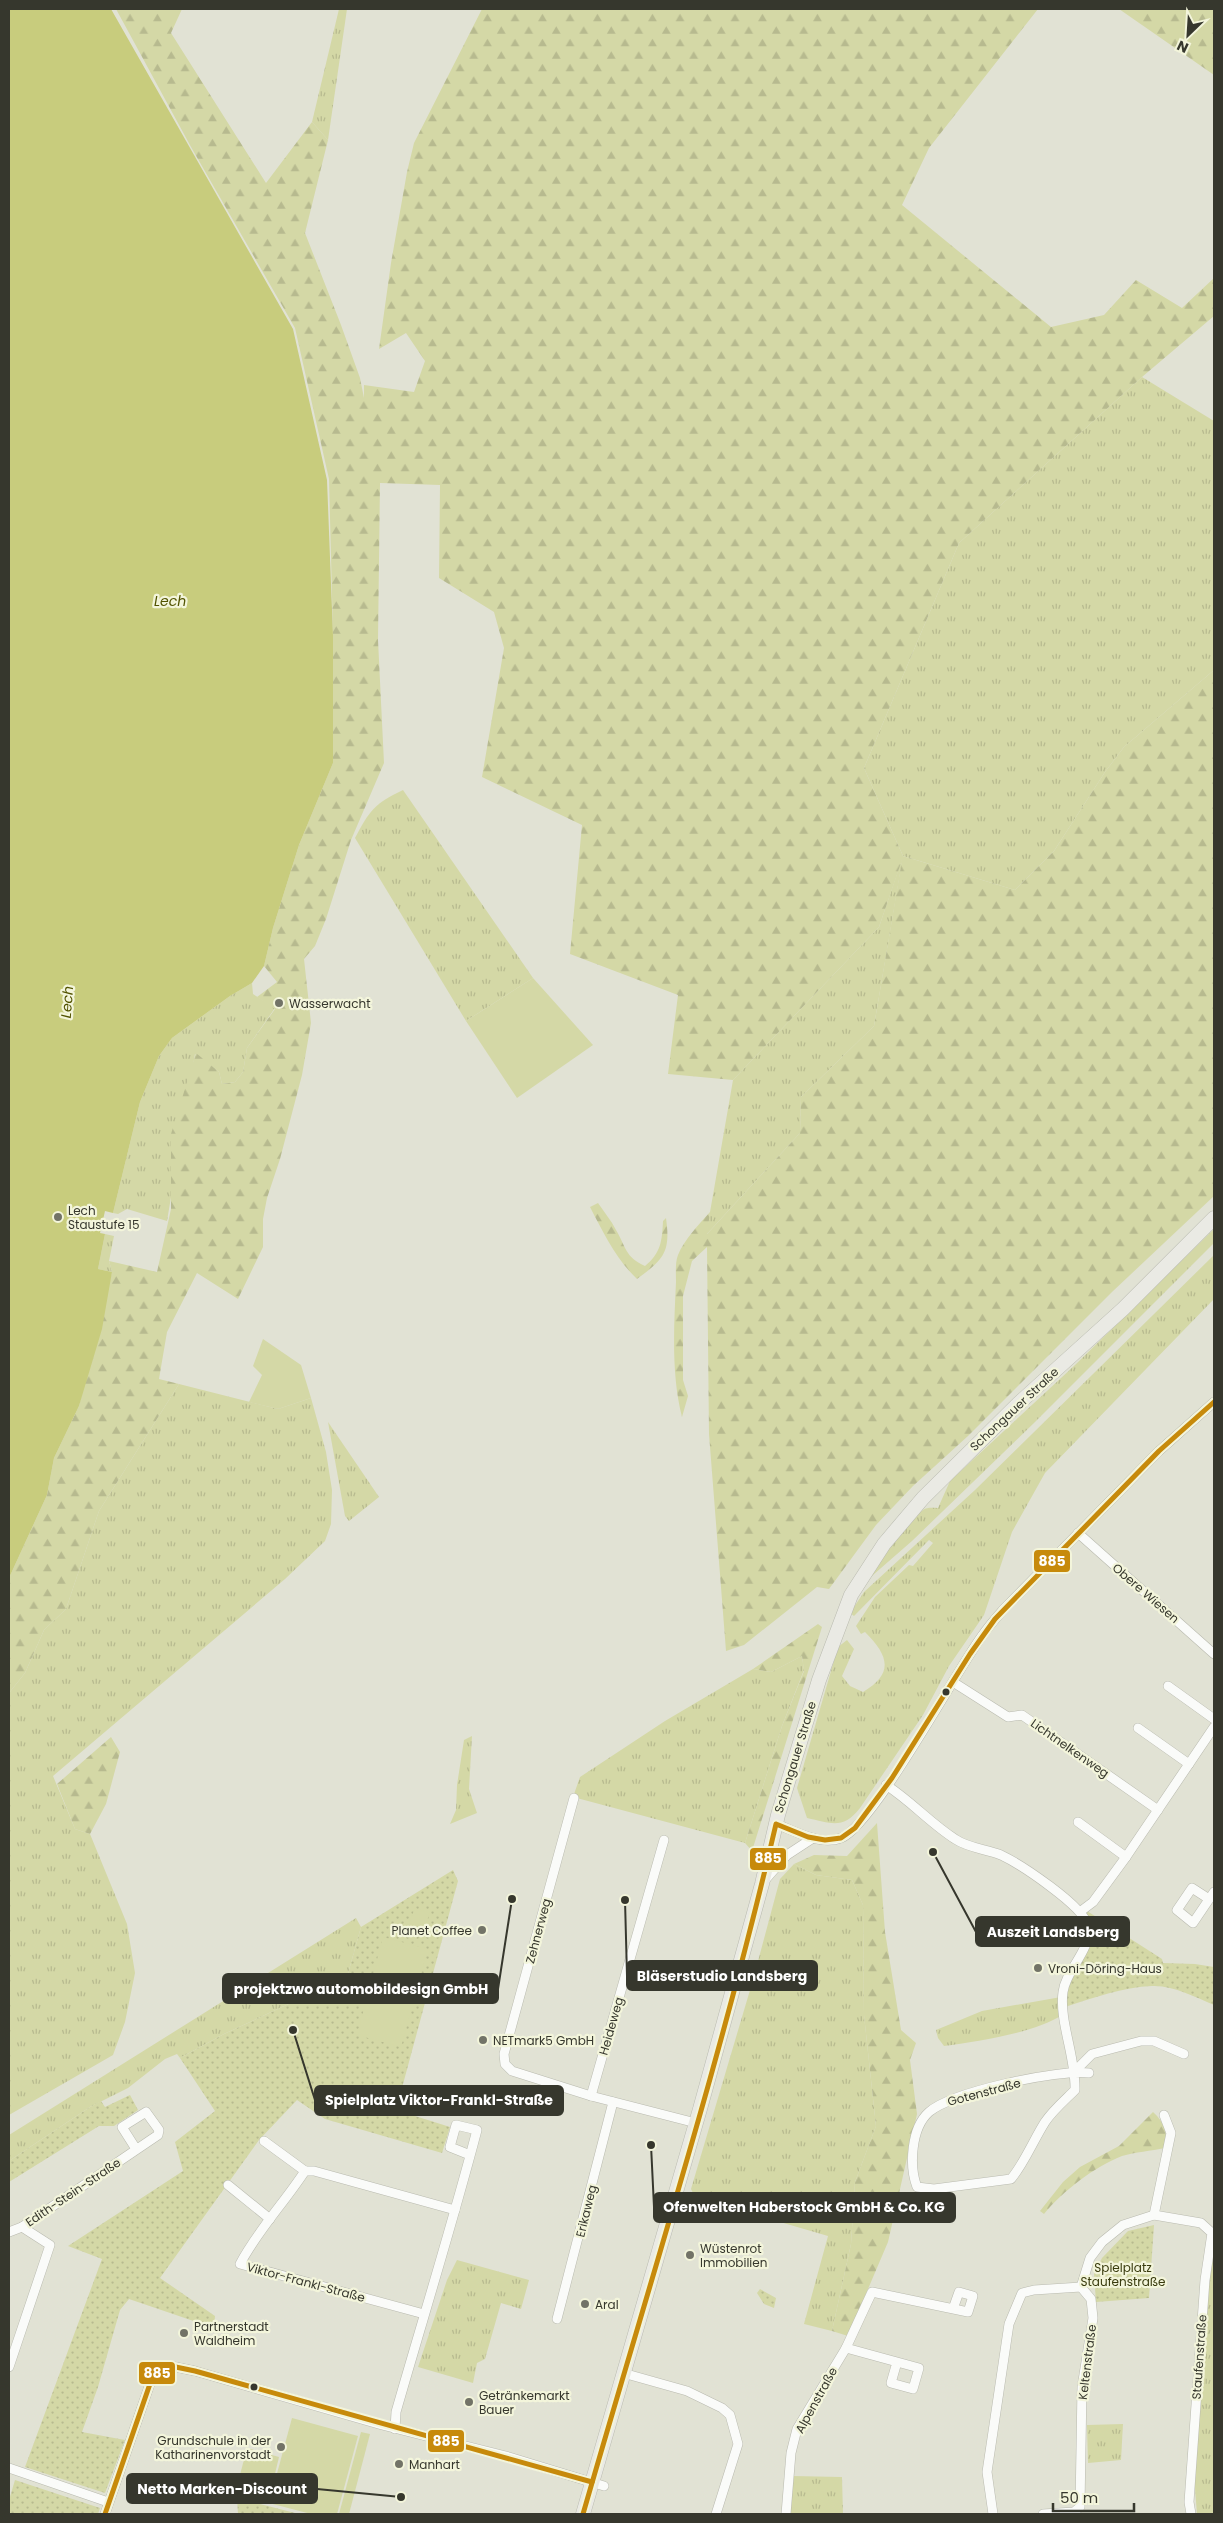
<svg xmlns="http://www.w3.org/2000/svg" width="1223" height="2523" viewBox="0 0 1223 2523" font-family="Poppins,sans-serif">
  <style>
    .grass { fill: url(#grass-tufts) }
    .forest { fill: url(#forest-firs) }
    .park { fill: url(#park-dots) }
    .garden { fill: #d4d8a6 }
    .water { fill: #c8cc7d }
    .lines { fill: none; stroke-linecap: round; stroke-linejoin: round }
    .street-casing { stroke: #b9baaf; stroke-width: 10 }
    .secondary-casing { stroke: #b9baaf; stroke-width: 15 }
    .street { stroke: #fafbf9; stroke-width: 9 }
    .secondary { stroke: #eaeae4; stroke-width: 14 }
    .bus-1-casing { stroke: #f3f5db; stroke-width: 9 }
    .bus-1 { stroke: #c78a0b; stroke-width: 5 }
    .poi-dot { fill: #727367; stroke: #f3f5db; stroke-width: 2 }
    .bus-dot { fill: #36372d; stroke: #f3f5db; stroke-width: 2 }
    .labels { text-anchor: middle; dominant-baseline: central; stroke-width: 4.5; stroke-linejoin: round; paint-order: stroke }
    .poi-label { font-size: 12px; fill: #36372d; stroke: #f3f5db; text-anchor: start }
    .street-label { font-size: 12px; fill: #36372d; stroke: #f3f5db }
    .park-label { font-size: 12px; fill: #393b0e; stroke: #f3f5db }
    .water-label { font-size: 14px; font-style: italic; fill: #525300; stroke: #f3f5db }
    .leader { fill: none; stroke: #36372d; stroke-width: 2 }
    .callout-dot { fill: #36372d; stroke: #f3f5db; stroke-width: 2 }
    .callout { fill: #36372d; stroke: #36372d; stroke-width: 2 }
    .callout-label { font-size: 14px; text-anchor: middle; font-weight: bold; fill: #fff }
    .line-badge { stroke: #f3f5db; stroke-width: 2 }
    .badge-label { font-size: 14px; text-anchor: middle; font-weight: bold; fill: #fff }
  </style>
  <defs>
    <pattern id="grass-tufts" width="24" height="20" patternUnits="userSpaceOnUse" patternTransform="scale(1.25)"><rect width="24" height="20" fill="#d4d8a6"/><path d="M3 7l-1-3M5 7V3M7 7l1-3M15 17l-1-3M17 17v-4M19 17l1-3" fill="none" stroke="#b7ba8f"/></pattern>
    <pattern id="forest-firs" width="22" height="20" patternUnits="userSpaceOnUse" patternTransform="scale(1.25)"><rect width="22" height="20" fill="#d4d8a6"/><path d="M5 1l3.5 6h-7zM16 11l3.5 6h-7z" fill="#b7ba8f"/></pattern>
    <pattern id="park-dots" width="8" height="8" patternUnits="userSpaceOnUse" patternTransform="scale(1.25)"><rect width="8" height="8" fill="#d4d8a6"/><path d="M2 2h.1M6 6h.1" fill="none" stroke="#b7ba8f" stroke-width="1.8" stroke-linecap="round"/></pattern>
  </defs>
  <rect width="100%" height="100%" fill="#e1e2d4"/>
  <g class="grass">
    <path d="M 339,9 L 347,9 L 328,140 L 312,122 Z"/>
    <path d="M 1142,377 L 1214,421 L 1214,670 L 1124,747 L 1105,772 L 1054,851 L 1015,890 L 903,856 L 874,1026 L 801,1097 L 800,1133 L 706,1235 L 733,1080 L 879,927 L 903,856 L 864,768 L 959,543 Z"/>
    <path d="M 403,790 L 533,978 L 466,1021 L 355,838 C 369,811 375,803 403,790 Z"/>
    <path d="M 252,983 L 253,994 L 275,1008 L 247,1048 L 243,1072 L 235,1082 L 222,1084 L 219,1072 L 195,1054 L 167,1221 L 127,1209 L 118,1214 L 113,1213 L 140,1102 L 159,1056 L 172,1038 L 230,996 Z"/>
    <path d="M 1214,1229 L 1214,1243 L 1035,1422 L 912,1541 L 865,1582 C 878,1562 904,1522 923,1510 C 927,1507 933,1508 938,1508 L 950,1481 L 1075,1365 Z"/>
    <path d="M 105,1234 L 114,1236 L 109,1261 L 112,1272 L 98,1269 Z"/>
    <path d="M 1214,1255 L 1214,1299 L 1045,1473 L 1012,1532 L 984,1615 L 949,1666 L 923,1715 L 860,1808 C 843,1830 831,1823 807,1818 L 797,1788 L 838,1647 L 847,1640 L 854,1649 L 842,1676 L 850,1686 L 863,1692 C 895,1673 888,1655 865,1632 L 861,1634 L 856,1626 L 875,1597 L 909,1565 L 913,1566 L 933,1543 L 929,1540 L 854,1616 L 850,1613 L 864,1592 L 975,1490 Z"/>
    <path d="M 179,1384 L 278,1409 L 311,1398 L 326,1452 L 332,1490 L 331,1524 L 325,1541 L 285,1579 L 53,1776 L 75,1829 L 90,1834 L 127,1924 L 135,1973 L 125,2022 L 113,2055 L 9,2115 L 9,1693 L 25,1673 L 44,1630 L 66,1609 L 99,1511 Z"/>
    <path d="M 328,1422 L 379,1497 L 349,1521 L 345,1516 Z"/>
    <path d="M 802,1656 L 804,1670 L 782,1726 L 745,1843 L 573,1797 L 580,1777 L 665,1721 L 753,1669 L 771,1672 Z"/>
    <path d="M 472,1736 L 469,1789 L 477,1813 L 450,1824 L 456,1810 L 457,1785 L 464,1740 Z"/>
    <path d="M 794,1864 L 816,1875 L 852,1880 L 863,1905 L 864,2015 L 876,2126 L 855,2182 L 851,2244 L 832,2331 L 804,2324 L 828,2236 L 695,2197 L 691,2189 L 753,1980 L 780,1879 Z"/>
    <path d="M 356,1918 L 361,1927 L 347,1977 L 224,2034 L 180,2058 L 177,2054 L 165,2059 L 128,2088 L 90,2107 L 9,2161 L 9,2135 Z"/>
    <path d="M 1061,1997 L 1062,2015 C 1035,2033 978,2041 944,2046 L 938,2038 L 936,2030 L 982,2011 Z"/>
    <path d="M 1214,2234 L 1214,2514 L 1197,2514 L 1193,2463 L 1205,2302 Z"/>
    <path d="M 457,2260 L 529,2280 L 521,2309 L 501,2303 L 485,2359 L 477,2363 L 473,2383 L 418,2367 L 447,2280 Z"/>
    <path d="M 1123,2424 L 1121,2460 L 1088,2463 L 1087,2425 Z"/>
    <path d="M 792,2476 L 842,2477 L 843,2514 L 790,2514 Z"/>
  </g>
  <g class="forest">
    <path d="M 116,9 L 182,9 L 171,33 L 266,183 L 312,122 L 328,140 L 305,233 L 341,325 L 360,378 L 364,398 L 364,385 L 414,392 L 425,361 L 406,333 L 379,349 L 391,263 L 407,172 L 414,143 L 482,9 L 1038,9 L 929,148 L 902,205 L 1051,327 L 1104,315 L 1136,280 L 1182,308 L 1214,278 L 1214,316 L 1142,377 L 959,543 L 864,768 L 903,856 L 1015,890 L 1054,851 L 1105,772 L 1124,747 L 1214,670 L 1214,1196 L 1112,1292 L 968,1436 L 913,1486 L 876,1525 L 829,1589 L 817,1587 L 744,1645 L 726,1651 L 709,1434 L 707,1247 L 692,1261 L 683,1296 L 683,1380 L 688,1396 L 682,1417 C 671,1374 674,1326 676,1282 C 676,1274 675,1262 678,1255 C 684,1240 699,1224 710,1212 L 707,1234 L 800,1133 L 801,1097 L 874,1026 L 902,860 L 879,927 L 733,1080 L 668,1074 L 678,995 L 570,954 L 582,825 L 482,777 L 504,648 L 494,612 L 439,578 L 440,485 L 380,483 L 378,640 L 384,763 L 351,840 L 326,919 L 315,946 L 304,959 L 311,1023 L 302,1075 L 280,1159 L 267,1198 L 263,1219 L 263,1247 L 238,1299 L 197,1273 L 167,1332 L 159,1379 L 179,1384 L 99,1511 L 66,1609 L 44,1630 L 25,1673 L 9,1693 L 9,1578 L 47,1495 L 54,1458 L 79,1406 L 112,1272 L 109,1261 L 157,1272 L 171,1209 L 171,1134 L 196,1053 L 219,1072 L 222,1084 L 235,1082 L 243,1072 L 247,1048 L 275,1009 L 257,997 L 277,982 L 264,966 L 273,928 L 299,845 L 333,763 L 333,635 L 329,479 L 295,328 L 191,147 Z"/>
    <path d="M 1119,9 L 1214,9 L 1214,75 Z"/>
    <path d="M 598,1203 C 604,1212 611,1220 616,1230 C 626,1247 625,1257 645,1266 C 661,1253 662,1241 663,1221 L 666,1218 C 671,1253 663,1260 637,1279 C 616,1259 603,1232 590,1207 Z"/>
    <path d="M 818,1624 L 822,1627 L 752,1851 L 745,1843 L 782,1726 L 804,1671 L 802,1656 L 771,1672 L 753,1669 Z"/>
    <path d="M 111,1737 L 120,1752 L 106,1804 L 90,1834 L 75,1829 L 57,1784 Z"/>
    <path d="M 877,1823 L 885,1932 L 901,2030 L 916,2043 L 910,2060 L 917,2114 L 888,2242 L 848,2336 L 832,2331 L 851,2244 L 855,2182 L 876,2126 L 864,2015 L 863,1905 L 852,1880 L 816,1875 L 794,1864 L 814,1855 L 847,1856 Z"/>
    <path d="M 1153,2112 C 1165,2123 1168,2133 1165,2148 C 1151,2151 1135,2152 1122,2156 C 1094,2167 1063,2191 1044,2214 L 1040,2211 L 1063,2182 L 1080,2167 L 1119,2146 Z"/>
  </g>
  <g class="park">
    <path d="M 453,1870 L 458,1881 L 396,2110 L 450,2127 L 442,2153 L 325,2119 L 297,2100 L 259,2140 L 160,2278 L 215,2316 L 214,2328 L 129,2299 L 120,2310 L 98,2387 L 82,2432 L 125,2440 L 105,2493 L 25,2467 L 102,2259 L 68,2246 L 183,2171 L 175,2142 L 215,2111 L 180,2058 L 224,2034 L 347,1977 L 361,1927 Z"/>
    <path d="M 1087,1911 L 1162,1959 L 1163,1963 L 1195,1964 L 1214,1967 L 1214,2005 C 1195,1997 1173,1985 1152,1986 C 1123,1987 1093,1998 1065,2007 L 1065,1994 L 1087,1947 Z"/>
    <path d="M 130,2095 L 138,2110 L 114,2126 L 99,2126 L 9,2182 L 9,2161 L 90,2107 L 101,2101 L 105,2107 Z"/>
    <path d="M 1154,2225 L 1149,2298 L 1096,2302 L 1094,2274 L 1102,2258 L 1128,2231 Z"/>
    <path d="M 760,2289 L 776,2298 L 774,2308 L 764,2304 L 757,2293 Z"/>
    <path d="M 15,2480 L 100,2508 L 98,2514 L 9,2514 L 9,2500 Z"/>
    <path d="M 237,2498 L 299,2514 L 238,2514 Z"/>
  </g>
  <g class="garden">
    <path d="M 533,978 L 593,1045 L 517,1098 L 466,1021 Z"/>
    <path d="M 263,1339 L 301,1365 L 311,1398 L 278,1409 L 249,1402 L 262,1375 L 253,1366 Z"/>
    <path d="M 415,1908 L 430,1913 L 424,1929 L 409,1923 Z"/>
    <path d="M 383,1937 L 428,1949 L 401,2047 L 357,2035 Z"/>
    <path d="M 292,2418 L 358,2436 L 337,2514 L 311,2514 L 269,2503 Z"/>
    <path d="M 361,2432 L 370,2434 L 349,2514 L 339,2514 Z"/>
    <path d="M 247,2448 L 279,2457 L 268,2503 L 235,2494 Z"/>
  </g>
  <path class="water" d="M 9,9 L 111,9 L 293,329 L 327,480 L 333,635 L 333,763 L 299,845 L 273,928 L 264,966 L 252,983 L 230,996 L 172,1038 L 159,1056 L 140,1102 L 113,1213 L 105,1211 L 100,1233 L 105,1234 L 98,1269 L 112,1272 L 102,1329 L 79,1406 L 54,1458 L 47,1495 L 9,1578 Z"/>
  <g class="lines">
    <g class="street-casing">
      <g id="street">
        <path d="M 1078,1533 L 1214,1654"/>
        <path d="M 953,1682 L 1008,1717 L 1022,1715 L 1158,1810"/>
        <path d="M 1168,1686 L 1214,1719"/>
        <path d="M 1138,1728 L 1189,1764"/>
        <path d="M 886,1785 C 911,1801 930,1823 955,1839 C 968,1848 986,1849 1001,1855 C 1020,1864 1084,1906 1088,1926 C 1092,1950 1066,1969 1063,1992 C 1059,2021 1076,2058 1075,2090 C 1065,2100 1053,2110 1045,2122 C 1033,2141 1025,2162 1011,2179 L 934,2189 L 917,2187 C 909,2166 911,2128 929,2112 C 952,2092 1058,2069 1089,2073"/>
        <path d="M 574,1798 L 504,2054 L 505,2064 L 512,2071 L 591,2096 L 696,2123"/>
        <path d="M 1078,1822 L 1126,1857"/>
        <path d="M 776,1824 C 795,1831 820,1846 841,1838 C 872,1827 956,1671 982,1636 C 988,1627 996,1618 1003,1610 L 1159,1451 L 1214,1402"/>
        <path d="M 765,1880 L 787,1855 L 813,1838"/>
        <path d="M 1209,1899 L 1192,1888 L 1177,1910 L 1193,1923 L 1214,1892"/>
        <path d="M 1081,1911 L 1093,1902 L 1126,1857 L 1214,1727"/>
        <path d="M 1075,2071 L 1092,2054 L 1141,2041 L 1154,2041 L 1184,2054"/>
        <path d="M 591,2096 L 664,1840"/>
        <path d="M 264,2141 L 305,2171"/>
        <path d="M 228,2185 L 270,2219"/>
        <path d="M 1154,2215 L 1171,2133 L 1164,2115"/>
        <path d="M 9,2232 L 22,2227 L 158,2135 L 159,2130 L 146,2112 L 122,2127 L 136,2149"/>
        <path d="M 1081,2287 L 1090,2258 L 1102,2242 L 1123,2225 L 1154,2215 L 1201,2223 L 1212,2233 L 1205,2280 L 1189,2502 L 1191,2514"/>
        <path d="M 424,2314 L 240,2264 C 258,2230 284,2203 305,2171 L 314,2171 L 455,2210"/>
        <path d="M 557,2319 L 613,2102"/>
        <path d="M 846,2348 L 872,2292 L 968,2312 L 973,2296 L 959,2292 L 953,2309"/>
        <path d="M 9,2367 L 50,2245 L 22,2227"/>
        <path d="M 623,2373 L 687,2391 L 722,2408 L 730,2415 L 738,2444 L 716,2514"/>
        <path d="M 395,2429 L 396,2412 C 423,2318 452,2225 477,2130 L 456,2125 L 450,2147 L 470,2155"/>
        <path d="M 9,2468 L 108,2502"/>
        <path d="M 105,2514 L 152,2378 L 166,2365 L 195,2371 L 382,2425 L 509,2457 L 604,2486"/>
        <path d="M 786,2514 L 791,2453 L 797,2429 L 846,2348 L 919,2368 L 913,2389 L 891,2383 L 897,2362"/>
        <path d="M 993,2514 L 987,2472 L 1009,2324 L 1022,2293 L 1034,2290 L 1081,2287 L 1091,2299 L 1093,2318 L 1082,2387 L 1080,2507 L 1074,2512 L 1043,2514"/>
      </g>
    </g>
    <g class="secondary-casing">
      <path id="secondary" d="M 583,2514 L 700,2109 L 762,1884 L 778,1815 L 819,1680 L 851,1595 L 884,1544 L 923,1498 L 1018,1404 L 1123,1309 L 1214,1218"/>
    </g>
    <use href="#street" class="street"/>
    <use href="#secondary" class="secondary"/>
    <g class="bus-1-casing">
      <g id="bus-1">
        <path d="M 105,2514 L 152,2378 L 166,2365 L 195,2371 L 592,2482"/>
        <path d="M 583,2514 C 649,2285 722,2056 776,1824 L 808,1837 L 825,1840 L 841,1838 L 855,1828 L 892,1778 L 970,1654 L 995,1619 L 1159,1451 L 1214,1402"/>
      </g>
    </g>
    <use href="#bus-1" class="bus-1"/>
  </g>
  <g class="poi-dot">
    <circle cx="279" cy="1003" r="5"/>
    <circle cx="58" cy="1217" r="5"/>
    <circle cx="482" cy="1930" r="5"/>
    <circle cx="1038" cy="1968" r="5"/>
    <circle cx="483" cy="2040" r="5"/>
    <circle cx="690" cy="2255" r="5"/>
    <circle cx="585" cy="2304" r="5"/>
    <circle cx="184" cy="2333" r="5"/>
    <circle cx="469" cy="2402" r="5"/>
    <circle cx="281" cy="2447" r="5"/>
    <circle cx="399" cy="2464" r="5"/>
  </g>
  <g class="bus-dot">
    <circle cx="946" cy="1692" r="4.5"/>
    <circle cx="254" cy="2387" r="4.5"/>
  </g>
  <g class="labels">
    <g class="poi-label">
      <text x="289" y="1003">Wasserwacht</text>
      <text x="68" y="1210">Lech<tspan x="68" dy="14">Staustufe 15</tspan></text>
      <text x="472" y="1930" text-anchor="end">Planet Coffee</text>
      <text x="1048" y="1968">Vroni-Döring-Haus</text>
      <text x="493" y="2040">NETmark5 GmbH</text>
      <text x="700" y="2248">Wüstenrot<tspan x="700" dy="14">Immobilien</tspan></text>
      <text x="595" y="2304">Aral</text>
      <text x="194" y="2326">Partnerstadt<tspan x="194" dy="14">Waldheim</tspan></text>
      <text x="479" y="2395">Getränkemarkt<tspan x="479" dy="14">Bauer</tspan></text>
      <text x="271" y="2440" text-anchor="end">Grundschule in der<tspan x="271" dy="14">Katharinenvorstadt</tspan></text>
      <text x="409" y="2464">Manhart</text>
    </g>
    <g class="street-label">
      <text transform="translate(1014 1409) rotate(-43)">Schongauer Straße</text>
      <text transform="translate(1146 1593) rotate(41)">Obere Wiesen</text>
      <text transform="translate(1070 1748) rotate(35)">Lichtnelkenweg</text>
      <text transform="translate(795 1757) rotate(-73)">Schongauer Straße</text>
      <text transform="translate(538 1931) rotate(-75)">Zehnerweg</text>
      <text transform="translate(611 2026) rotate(-74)">Heideweg</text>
      <text transform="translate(984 2092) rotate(-15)">Gotenstraße</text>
      <text transform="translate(73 2192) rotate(-34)">Edith-Stein-Straße</text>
      <text transform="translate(586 2211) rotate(-76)">Erikaweg</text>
      <text transform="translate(306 2282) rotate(15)">Viktor-Frankl-Straße</text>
      <text transform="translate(1199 2357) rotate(-86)">Staufenstraße</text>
      <text transform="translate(1087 2362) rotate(-83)">Keltenstraße</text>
      <text transform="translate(816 2400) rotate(-61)">Alpenstraße</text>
    </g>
    <g class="park-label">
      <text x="1123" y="2267">Spielplatz<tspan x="1123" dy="14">Staufenstraße</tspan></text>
    </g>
    <g class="water-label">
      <text x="170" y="601">Lech</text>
      <text transform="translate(67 1002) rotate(-86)">Lech</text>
    </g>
  </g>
  <path class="leader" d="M933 1852L976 1932M625 1900L627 1976M512 1899L498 1989M293 2030L315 2100M651 2145L654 2207M401 2497L317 2489"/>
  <g class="callout-dot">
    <circle cx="933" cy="1852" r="5"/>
    <circle cx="625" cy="1900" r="5"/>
    <circle cx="512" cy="1899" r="5"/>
    <circle cx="293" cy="2030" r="5"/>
    <circle cx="651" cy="2145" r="5"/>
    <circle cx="401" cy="2497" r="5"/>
  </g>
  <g class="callout">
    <rect x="976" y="1917" width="153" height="29" rx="5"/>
    <rect x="627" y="1961" width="190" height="29" rx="5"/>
    <rect x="223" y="1974" width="275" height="29" rx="5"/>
    <rect x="315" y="2086" width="248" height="29" rx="5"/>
    <rect x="654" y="2193" width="301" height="29" rx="5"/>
    <rect x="127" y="2474" width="190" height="29" rx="5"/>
  </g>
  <g class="callout-label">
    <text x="1053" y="1937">Auszeit Landsberg</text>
    <text x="722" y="1981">Bläserstudio Landsberg</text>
    <text x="361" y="1994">projektzwo automobildesign GmbH</text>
    <text x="439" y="2105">Spielplatz Viktor-Frankl-Straße</text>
    <text x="804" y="2212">Ofenwelten Haberstock GmbH &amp; Co. KG</text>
    <text x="222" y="2494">Netto Marken-Discount</text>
  </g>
  <g class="line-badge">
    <rect x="1033" y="1549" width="38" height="24" rx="5" fill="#c78a0b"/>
    <rect x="749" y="1847" width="38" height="24" rx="5" fill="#c78a0b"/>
    <rect x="138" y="2361" width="38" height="24" rx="5" fill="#c78a0b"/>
    <rect x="427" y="2429" width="38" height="24" rx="5" fill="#c78a0b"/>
  </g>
  <g class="badge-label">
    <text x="1052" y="1566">885</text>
    <text x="768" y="1863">885</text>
    <text x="157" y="2378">885</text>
    <text x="446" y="2446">885</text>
  </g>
  <rect width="1223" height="2523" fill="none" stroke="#36372d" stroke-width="20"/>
  <g transform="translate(1188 35) rotate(205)" stroke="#f3f5db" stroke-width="4" paint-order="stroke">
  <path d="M0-4L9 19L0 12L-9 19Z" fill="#36372d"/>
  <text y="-8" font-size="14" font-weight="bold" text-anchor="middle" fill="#36372d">N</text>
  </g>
  <path d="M1053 2503v8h81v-8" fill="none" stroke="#36372d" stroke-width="2.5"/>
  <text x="1060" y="2503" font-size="15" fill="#36372d" stroke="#f3f5db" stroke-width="4" paint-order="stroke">50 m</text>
</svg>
